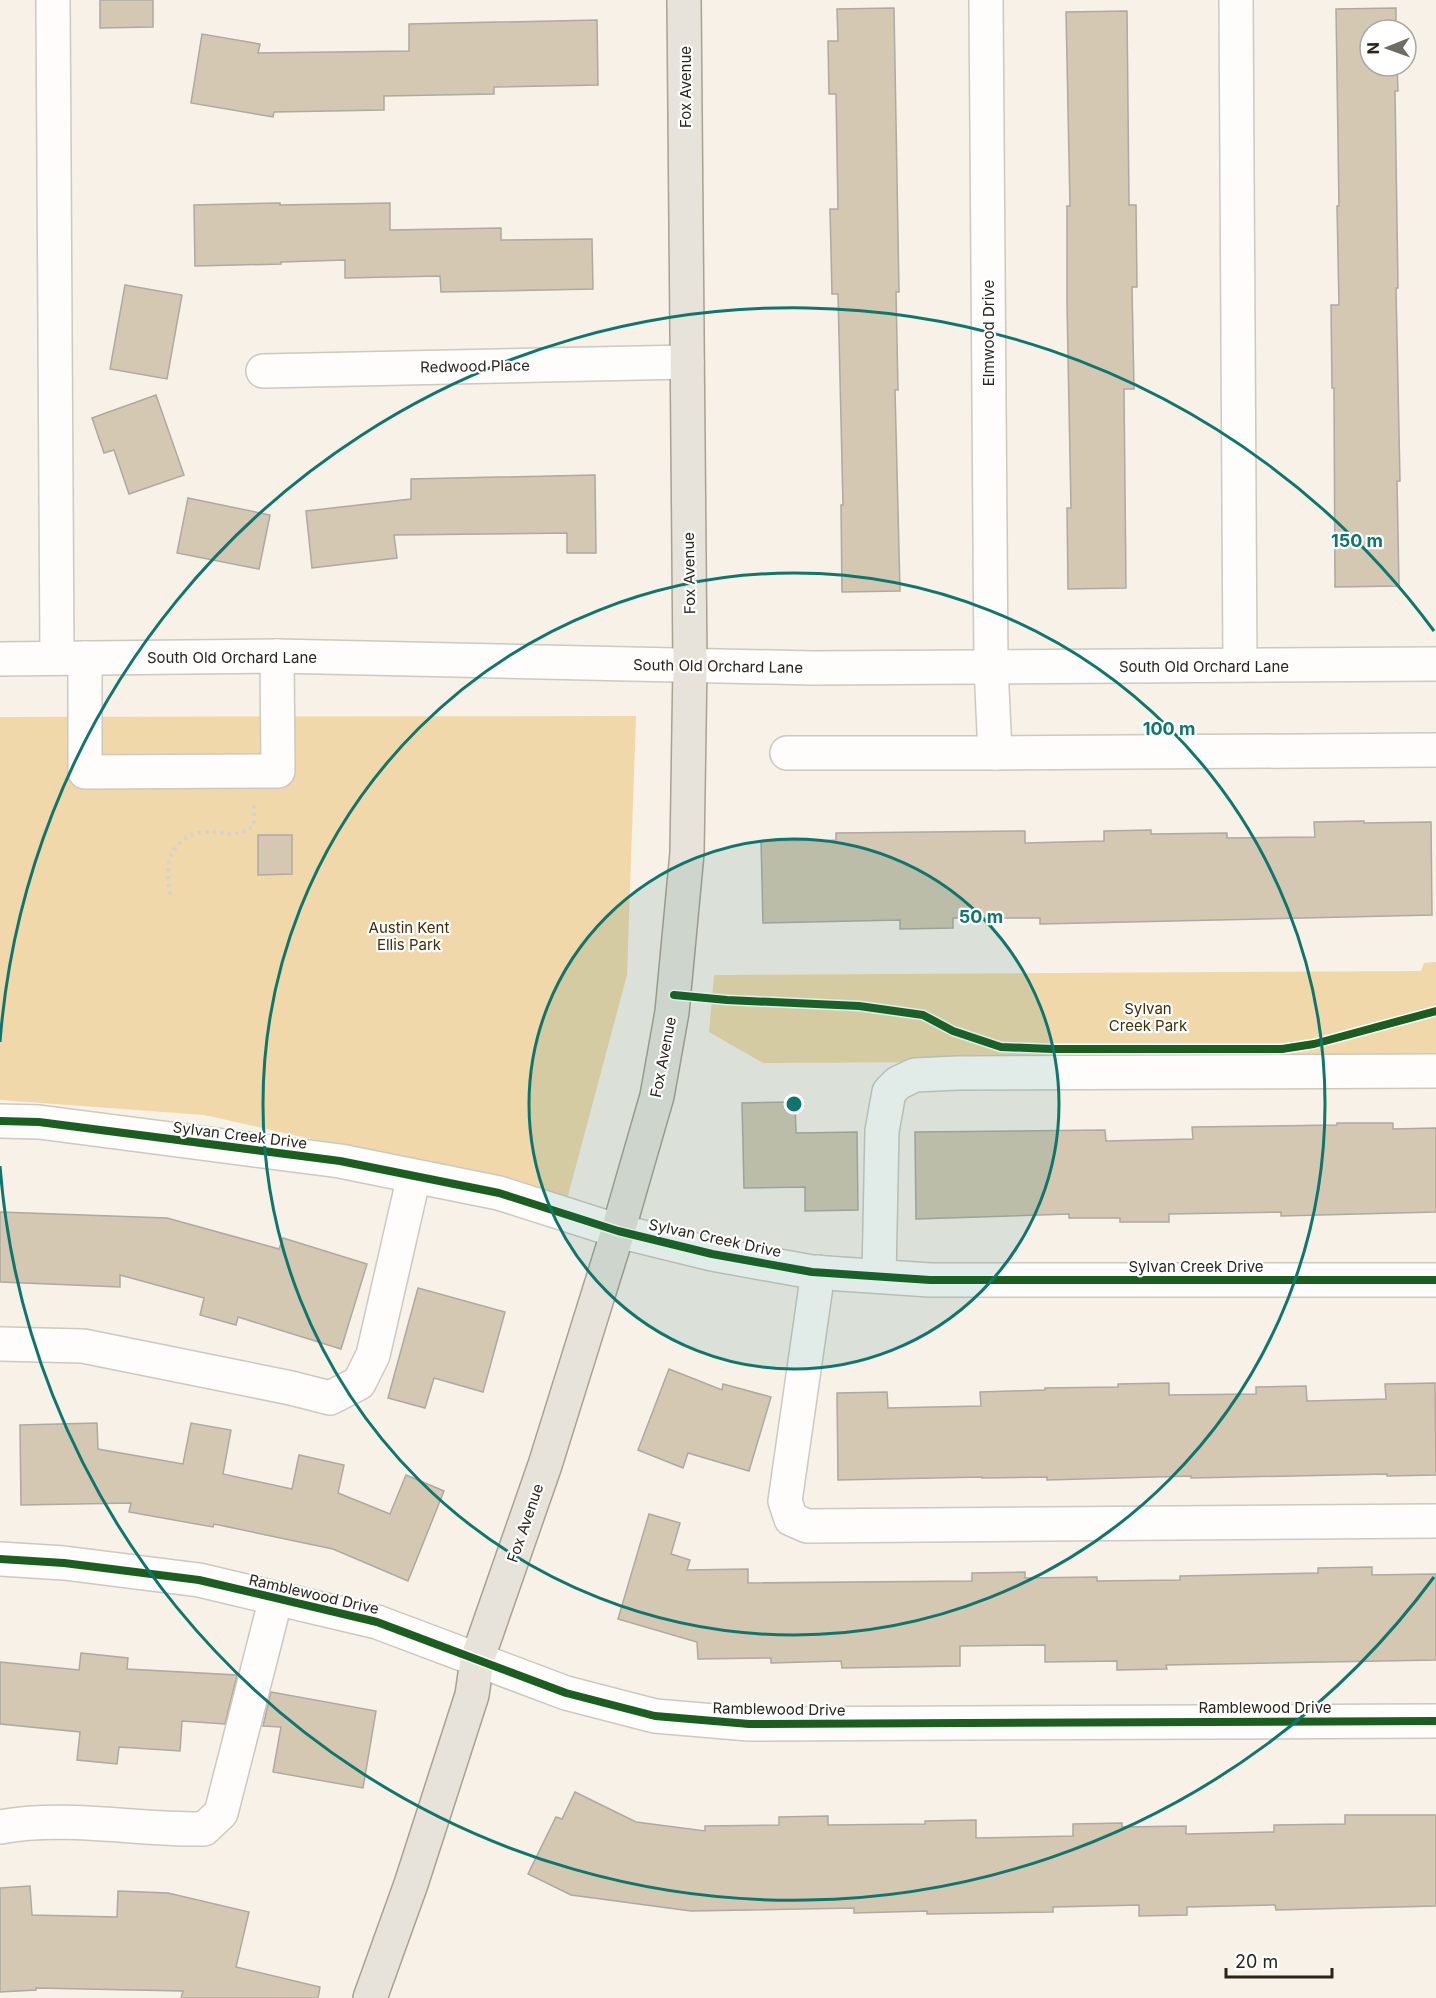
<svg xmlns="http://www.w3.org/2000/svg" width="1436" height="1998" viewBox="0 0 1436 1998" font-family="Inter,sans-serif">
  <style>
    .green { fill: #f1d8aa }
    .building { fill: #d4c8b2; stroke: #aea9a1; stroke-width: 1.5 }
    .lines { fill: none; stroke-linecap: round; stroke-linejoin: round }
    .minor-casing { stroke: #cdc8c0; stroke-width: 36 }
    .major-casing { stroke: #a9a191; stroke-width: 36 }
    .path { stroke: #d4d2cf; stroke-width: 4; stroke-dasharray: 3 4.5; stroke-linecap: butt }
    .minor { stroke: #fefdfb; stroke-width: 33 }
    .major { stroke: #e7e3db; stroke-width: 33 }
    .cycleway-casing { stroke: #fff; stroke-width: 11 }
    .cycleway { stroke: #1b5e20; stroke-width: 8 }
    .ring { fill: none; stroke: #0f766e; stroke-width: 3 }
    .labels { text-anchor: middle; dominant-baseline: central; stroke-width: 4.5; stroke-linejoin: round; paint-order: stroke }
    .street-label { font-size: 15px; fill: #29241c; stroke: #fff }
    .park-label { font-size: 15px; fill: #402d05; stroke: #fff }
    .centre { fill: #0f766e; stroke: #fff; stroke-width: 3 }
    .ring-label { font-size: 18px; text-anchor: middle; font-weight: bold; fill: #0f766e; stroke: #fff; stroke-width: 4.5; stroke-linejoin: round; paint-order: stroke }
  </style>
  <rect width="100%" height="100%" fill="#f7f1e7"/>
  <g class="green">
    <path d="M 636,716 L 627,975 L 568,1196 L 204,1115 L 0,1100 L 0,717 Z"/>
    <path d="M 1436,962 L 1436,1060 L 763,1063 L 709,1032 L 714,975 L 1421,971 L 1424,963 Z"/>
  </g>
  <g class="building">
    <path d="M 100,0 L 153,0 L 153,27 L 100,28 Z"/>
    <path d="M 894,8 L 899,292 L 896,292 L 898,390 L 895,390 L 900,591 L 842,592 L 841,505 L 843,505 L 838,294 L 832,294 L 830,209 L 838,209 L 836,94 L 829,94 L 828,41 L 838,41 L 837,9 Z"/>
    <path d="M 1396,8 L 1396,30 L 1370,30 L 1370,66 L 1397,66 L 1398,91 L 1395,91 L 1398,288 L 1396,288 L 1400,481 L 1397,481 L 1399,586 L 1335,587 L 1334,388 L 1332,388 L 1331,305 L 1339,305 L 1337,206 L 1339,206 L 1336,9 Z"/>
    <path d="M 1127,11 L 1129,205 L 1136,205 L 1137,287 L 1132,287 L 1134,389 L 1124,389 L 1126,588 L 1068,589 L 1067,508 L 1071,508 L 1067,304 L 1067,206 L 1070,206 L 1066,12 Z"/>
    <path d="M 597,20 L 598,85 L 494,87 L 494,94 L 384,96 L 384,110 L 274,112 L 273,117 L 191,103 L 202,34 L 260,44 L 258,53 L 409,51 L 409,24 Z"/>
    <path d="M 280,203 L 280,205 L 390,203 L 390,230 L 501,228 L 501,240 L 592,239 L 593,289 L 441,292 L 440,276 L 345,278 L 345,260 L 281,262 L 281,264 L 195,266 L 194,205 Z"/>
    <path d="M 125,285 L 182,295 L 167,379 L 110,369 Z"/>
    <path d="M 156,395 L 184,475 L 129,494 L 114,450 L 104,453 L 92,418 Z"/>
    <path d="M 595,475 L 596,553 L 567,553 L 567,533 L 394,535 L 397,558 L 312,568 L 306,511 L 411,499 L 411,479 Z"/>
    <path d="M 188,498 L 270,515 L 259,569 L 177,553 Z"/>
    <path d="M 1364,821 L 1364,823 L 1431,822 L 1432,915 L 1040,924 L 1040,918 L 953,918 L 953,928 L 900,929 L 900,920 L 763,923 L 761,841 L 836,840 L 836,833 L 1025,831 L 1025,843 L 1104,841 L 1104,831 L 1151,830 L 1151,834 L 1227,833 L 1227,838 L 1315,837 L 1314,822 Z"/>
    <path d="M 258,835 L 292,835 L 292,874 L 258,875 Z"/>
    <path d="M 795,1102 L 796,1133 L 857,1132 L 858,1210 L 805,1211 L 805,1187 L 744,1188 L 742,1103 Z"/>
    <path d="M 1337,1123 L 1393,1123 L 1393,1129 L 1436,1128 L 1436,1212 L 1281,1216 L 1281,1212 L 1169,1214 L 1169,1222 L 1120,1222 L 1120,1218 L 1069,1218 L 1069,1214 L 916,1219 L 915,1132 L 1105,1130 L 1106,1141 L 1193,1139 L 1192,1127 L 1337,1125 Z"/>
    <path d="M 0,1212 L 167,1218 L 279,1249 L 283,1238 L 367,1264 L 341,1349 L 238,1317 L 236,1325 L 200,1315 L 204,1298 L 120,1275 L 120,1287 L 0,1282 Z"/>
    <path d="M 418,1288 L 505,1312 L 483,1392 L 434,1378 L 425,1408 L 388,1398 Z"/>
    <path d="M 669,1369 L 722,1390 L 723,1384 L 771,1397 L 749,1471 L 688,1453 L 683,1468 L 638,1450 Z"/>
    <path d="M 1169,1383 L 1169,1395 L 1256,1394 L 1256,1387 L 1306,1386 L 1307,1401 L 1386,1399 L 1385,1384 L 1435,1383 L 1436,1475 L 1387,1476 L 1387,1474 L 1191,1478 L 1191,1476 L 1047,1480 L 1047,1477 L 982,1478 L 982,1477 L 838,1480 L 837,1393 L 887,1392 L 888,1408 L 981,1406 L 980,1392 L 1045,1390 L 1045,1388 L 1118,1387 L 1118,1384 Z"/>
    <path d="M 97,1423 L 98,1449 L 183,1464 L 191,1423 L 231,1430 L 223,1474 L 292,1489 L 299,1455 L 344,1465 L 338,1493 L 390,1514 L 406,1475 L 444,1491 L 408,1581 L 333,1549 L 214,1524 L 213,1527 L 129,1512 L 131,1503 L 21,1505 L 20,1425 Z"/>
    <path d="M 649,1514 L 680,1523 L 671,1554 L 690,1560 L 687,1570 L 748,1569 L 748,1583 L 972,1581 L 972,1573 L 1025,1572 L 1025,1578 L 1097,1577 L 1097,1581 L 1180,1580 L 1180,1576 L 1318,1573 L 1318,1568 L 1372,1567 L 1372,1575 L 1436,1574 L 1436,1660 L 1166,1665 L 1167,1669 L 1117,1670 L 1117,1661 L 1045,1662 L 1045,1645 L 960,1646 L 960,1666 L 842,1668 L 841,1661 L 771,1663 L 771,1658 L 698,1659 L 697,1642 L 618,1619 Z"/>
    <path d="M 81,1653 L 128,1658 L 127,1669 L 237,1675 L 225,1724 L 182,1721 L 180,1751 L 119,1747 L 117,1764 L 77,1760 L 80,1732 L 0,1724 L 0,1662 L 79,1670 Z"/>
    <path d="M 271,1692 L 376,1711 L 363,1788 L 273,1772 L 281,1727 L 263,1726 Z"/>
    <path d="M 575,1792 L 636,1822 L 705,1831 L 705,1826 L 779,1825 L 779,1817 L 828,1816 L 828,1825 L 925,1824 L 925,1821 L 976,1820 L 976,1838 L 1073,1836 L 1073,1824 L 1122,1823 L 1122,1827 L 1186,1826 L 1186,1834 L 1274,1832 L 1274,1825 L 1345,1824 L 1345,1815 L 1436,1815 L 1436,1906 L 1276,1910 L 1275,1905 L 1187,1907 L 1187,1915 L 1139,1916 L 1139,1905 L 1053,1907 L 1053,1912 L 927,1914 L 927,1911 L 854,1913 L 854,1908 L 691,1911 L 571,1895 L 528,1874 L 556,1817 L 562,1819 Z"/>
    <path d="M 30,1886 L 32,1915 L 117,1917 L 118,1891 L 168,1893 L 249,1912 L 236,1967 L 320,1987 L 318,1998 L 181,1998 L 183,1991 L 36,1988 L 36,1990 L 0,1992 L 0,1888 Z"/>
  </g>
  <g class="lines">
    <g class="minor-casing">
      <g id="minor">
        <path d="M 53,0 L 57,658"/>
        <path d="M 986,0 L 991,667 L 995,753 L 1436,750"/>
        <path d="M 1236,0 L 1240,665"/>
        <path d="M 263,371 L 687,362"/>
        <path d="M 85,658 L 85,772 L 278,771 L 277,656"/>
        <path d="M 0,659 L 277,656 L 813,668 L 1436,664"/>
        <path d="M 787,753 L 995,753"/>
        <path d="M 0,1121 L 39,1122 L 340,1161 L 499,1193 L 618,1231 L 712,1254 L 812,1272 L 930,1280 L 1436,1280"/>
        <path d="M 818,1272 L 785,1501 L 791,1519 L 807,1526 L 1436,1521"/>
        <path d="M 879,1276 L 882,1131 L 889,1092 L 898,1083 L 915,1075 L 958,1073 L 1436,1071"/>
        <path d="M 0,1344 L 83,1346 L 291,1388 L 330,1398 L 359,1383 L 373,1355 L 414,1176"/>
        <path d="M 0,1559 L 64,1563 L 199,1580 L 377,1622 L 566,1693 L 655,1716 L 749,1724 L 1436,1721"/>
        <path d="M 0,1827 C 67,1815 136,1830 204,1829 L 221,1813 L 276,1598"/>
      </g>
    </g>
    <g class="major-casing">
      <path id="major" d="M 370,1998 L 411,1884 L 472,1695 L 477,1660 L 545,1465 L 618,1231 L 657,1096 L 672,1012 L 687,853 L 690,665 L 684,0"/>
    </g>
    <path class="path" d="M 170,894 C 169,885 167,874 169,865 C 171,847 186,833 205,832 C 226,831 235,840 254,825 L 254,805"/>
    <use href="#minor" class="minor"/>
    <use href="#major" class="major"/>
    <g class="cycleway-casing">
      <g id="cycleway">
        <path d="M 674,995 L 727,1000 L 859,1006 L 923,1015 L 953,1031 L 1001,1047 L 1052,1049 L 1282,1049 L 1314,1044 L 1436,1011"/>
        <path d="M 0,1121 L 39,1122 L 340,1161 L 499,1193 L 618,1231 L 712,1254 L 812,1272 L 930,1280 L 1436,1280"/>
        <path d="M 0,1559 L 64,1563 L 199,1580 L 377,1622 L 566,1693 L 655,1716 L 749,1724 L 1436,1721"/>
      </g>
    </g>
    <use href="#cycleway" class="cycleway"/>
  </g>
  <circle cx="794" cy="1104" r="265" fill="#0f766e" fill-opacity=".12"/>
  <g class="ring">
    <circle cx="794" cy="1104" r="265"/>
    <circle cx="794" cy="1104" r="531"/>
    <path d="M1434 1577A796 796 0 0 1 0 1166M0 1042A796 796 0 0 1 1434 631"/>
  </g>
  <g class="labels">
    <g class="street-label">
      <text transform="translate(685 87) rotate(-90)">Fox Avenue</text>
      <text transform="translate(988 333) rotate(-90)">Elmwood Drive</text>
      <text transform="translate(475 366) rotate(-1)">Redwood Place</text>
      <text transform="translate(689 573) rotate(-91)">Fox Avenue</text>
      <text x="232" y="657">South Old Orchard Lane</text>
      <text transform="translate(718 666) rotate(1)">South Old Orchard Lane</text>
      <text x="1204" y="666">South Old Orchard Lane</text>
      <text transform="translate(663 1057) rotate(-79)">Fox Avenue</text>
      <text transform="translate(240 1135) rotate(7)">Sylvan Creek Drive</text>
      <text transform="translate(715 1238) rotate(12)">Sylvan Creek Drive</text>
      <text x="1196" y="1266">Sylvan Creek Drive</text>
      <text transform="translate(525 1523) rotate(-71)">Fox Avenue</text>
      <text transform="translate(314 1594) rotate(13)">Ramblewood Drive</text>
      <text x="1265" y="1707">Ramblewood Drive</text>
      <text transform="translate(779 1709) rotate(1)">Ramblewood Drive</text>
    </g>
    <g class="park-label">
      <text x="409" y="927">Austin Kent<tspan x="409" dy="17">Ellis Park</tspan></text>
      <text x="1148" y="1008">Sylvan<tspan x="1148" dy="17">Creek Park</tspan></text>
    </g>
  </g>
  <circle cx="794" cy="1104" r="9" class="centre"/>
  <g class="ring-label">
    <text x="1357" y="547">150 m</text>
    <text x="1169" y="735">100 m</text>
    <text x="981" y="923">50 m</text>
  </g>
  <g transform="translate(1388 48) rotate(269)"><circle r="28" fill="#ffffff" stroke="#a9a7a4" stroke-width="1.5"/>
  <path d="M0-4.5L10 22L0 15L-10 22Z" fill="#716c63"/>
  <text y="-9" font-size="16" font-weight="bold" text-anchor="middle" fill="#29241c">N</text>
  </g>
  <path d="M1226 1968v9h106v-9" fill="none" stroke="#29241c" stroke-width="3"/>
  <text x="1235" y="1968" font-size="18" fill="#29241c" stroke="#ffffff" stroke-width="4.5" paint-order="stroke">20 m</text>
</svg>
